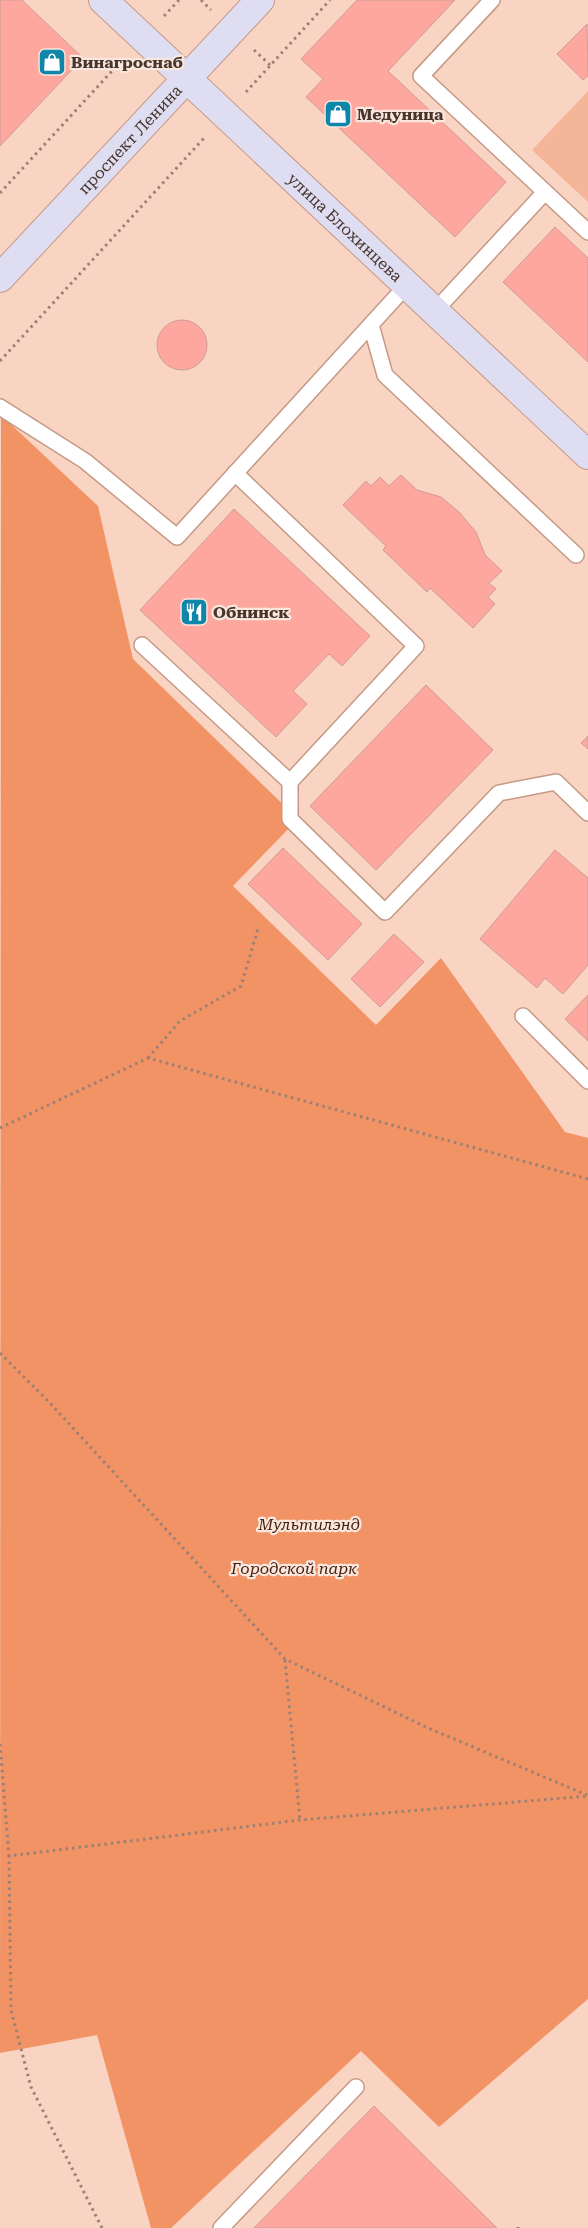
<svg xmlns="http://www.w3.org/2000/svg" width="588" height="2228" viewBox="0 0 588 2228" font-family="'Roboto Serif',serif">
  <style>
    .green { fill: #f4b598 }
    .forest { fill: #f19365 }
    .building { fill: #fda79e; stroke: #ce9c97 }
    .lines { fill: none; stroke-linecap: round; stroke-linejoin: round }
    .lane-casing { stroke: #c59985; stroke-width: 18 }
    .secondary-casing { stroke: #c59985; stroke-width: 30 }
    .path { stroke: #9c8074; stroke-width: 3; stroke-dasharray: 2.5 4; stroke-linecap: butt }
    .lane { stroke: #fff; stroke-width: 15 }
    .secondary { stroke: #deddf2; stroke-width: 28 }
    .labels { text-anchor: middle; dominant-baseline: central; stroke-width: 4.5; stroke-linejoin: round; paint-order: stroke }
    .poi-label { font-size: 16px; font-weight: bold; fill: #47352c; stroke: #f9e6dd; text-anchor: start }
    .street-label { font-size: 16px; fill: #47352c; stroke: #f9e6dd }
    .park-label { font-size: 16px; font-style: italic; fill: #441f0c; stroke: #f9e6dd }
  </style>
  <rect width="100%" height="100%" fill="#fad4c3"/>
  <path class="green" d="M 588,91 L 588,202 L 532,150 Z"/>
  <path class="forest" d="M 1,415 L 98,506 L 133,659 L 298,819 L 233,886 L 376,1025 L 441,958 L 565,1132 L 588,1138 L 588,1999 L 439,2127 L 361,2051 L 171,2228 L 151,2228 L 97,2035 L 0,2053 Z"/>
  <g class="building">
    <path d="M 0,0 L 22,0 L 83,58 L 0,146 Z"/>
    <path d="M 357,0 L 455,0 L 388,71 L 506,182 L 455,237 L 306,97 L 323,79 L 301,59 Z"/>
    <path d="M 587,24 L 588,76 L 583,80 L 557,54 Z"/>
    <path d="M 555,227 L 588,258 L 588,362 L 503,282 Z"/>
    <circle cx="182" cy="345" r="25"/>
    <path d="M 401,475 L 417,490 L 441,497 L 459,512 L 476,532 L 485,555 L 502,571 L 489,583 L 496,589 L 488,597 L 495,604 L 473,628 L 430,588 L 427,592 L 383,550 L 386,546 L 343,505 L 366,481 L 371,486 L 380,477 L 389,486 Z"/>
    <path d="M 234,509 L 370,636 L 342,666 L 329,654 L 293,691 L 307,704 L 276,737 L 140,610 Z"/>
    <path d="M 426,685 L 493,750 L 376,870 L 310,806 Z"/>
    <path d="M 588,736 L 588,749 L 581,743 Z"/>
    <path d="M 283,848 L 362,924 L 328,960 L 248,884 Z"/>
    <path d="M 555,850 L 588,878 L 588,965 L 563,994 L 545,978 L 537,988 L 480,939 Z"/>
    <path d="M 394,934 L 424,962 L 380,1007 L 351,979 Z"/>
    <path d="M 588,995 L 588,1041 L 565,1019 Z"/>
    <path d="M 374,2106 L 497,2228 L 254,2228 Z"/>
  </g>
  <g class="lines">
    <g class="lane-casing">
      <g id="lane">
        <path d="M 492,0 L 421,76 L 588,232"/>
        <path d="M 434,312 L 545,192"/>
        <path d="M 371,325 L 385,375 L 576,555"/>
        <path d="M 0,407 L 85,461 L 177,537 L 407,285"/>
        <path d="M 142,645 L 290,782 L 416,646 L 235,473"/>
        <path d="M 290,782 L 290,819 L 385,912 L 499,793 L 556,782 L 588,813"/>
        <path d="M 523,1016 L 588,1081"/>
        <path d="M 221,2228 L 356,2087"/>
      </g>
    </g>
    <g class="secondary-casing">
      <g id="secondary">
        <path id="s1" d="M 103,0 L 588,455"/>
        <path id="s2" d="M 0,278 L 260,0"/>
      </g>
    </g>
    <g class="path">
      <path d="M 201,0 L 211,10"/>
      <path d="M 164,16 L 179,0"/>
      <path d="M 254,50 L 270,65"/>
      <path d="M 246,92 L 330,0"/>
      <path d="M 0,193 L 123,59"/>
      <path d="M 0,361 L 205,137"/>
      <path d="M 148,1058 L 180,1021 L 241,986 L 258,929"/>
      <path d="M 0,1128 L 148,1058 L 588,1179"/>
      <path d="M 0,1353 L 50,1403 L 285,1659 L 428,1728 L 587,1795"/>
      <path d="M 285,1660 L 300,1820"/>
      <path d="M 0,1744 L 9,1856"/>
      <path d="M 102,2228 L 31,2087 L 11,2010 L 9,1856 L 300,1820 L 588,1796"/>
      <path d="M 518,2228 L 518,2227"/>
    </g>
    <use href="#lane" class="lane"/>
    <use href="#secondary" class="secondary"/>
  </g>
  <defs>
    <g id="shop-square" transform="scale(1.4375)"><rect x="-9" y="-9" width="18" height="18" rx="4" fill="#0d86aa" stroke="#f9e6dd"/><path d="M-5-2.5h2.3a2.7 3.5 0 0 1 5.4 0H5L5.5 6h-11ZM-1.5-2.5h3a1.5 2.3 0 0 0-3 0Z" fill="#fff"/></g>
    <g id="restaurant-square" transform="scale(1.4375)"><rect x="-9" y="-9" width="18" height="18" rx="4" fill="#0d86aa" stroke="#f9e6dd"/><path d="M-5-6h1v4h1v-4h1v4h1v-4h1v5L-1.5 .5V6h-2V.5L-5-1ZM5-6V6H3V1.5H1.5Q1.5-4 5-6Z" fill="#fff"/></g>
  </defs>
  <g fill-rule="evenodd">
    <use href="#shop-square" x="52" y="62"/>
    <use href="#shop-square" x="338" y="114"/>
    <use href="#restaurant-square" x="194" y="612"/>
  </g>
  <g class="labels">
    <g class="poi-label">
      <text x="71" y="62">Винагроснаб</text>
      <text x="357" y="114">Медуница</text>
      <text x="213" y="612">Обнинск</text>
    </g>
    <g class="street-label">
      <text stroke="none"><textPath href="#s2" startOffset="190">проспект Ленина</textPath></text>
      <text stroke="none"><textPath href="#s1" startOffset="332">улица Блохинцева</textPath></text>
    </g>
    <g class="park-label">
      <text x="309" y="1524">Мультилэнд</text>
      <text x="294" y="1568">Городской парк</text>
    </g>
  </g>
</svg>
